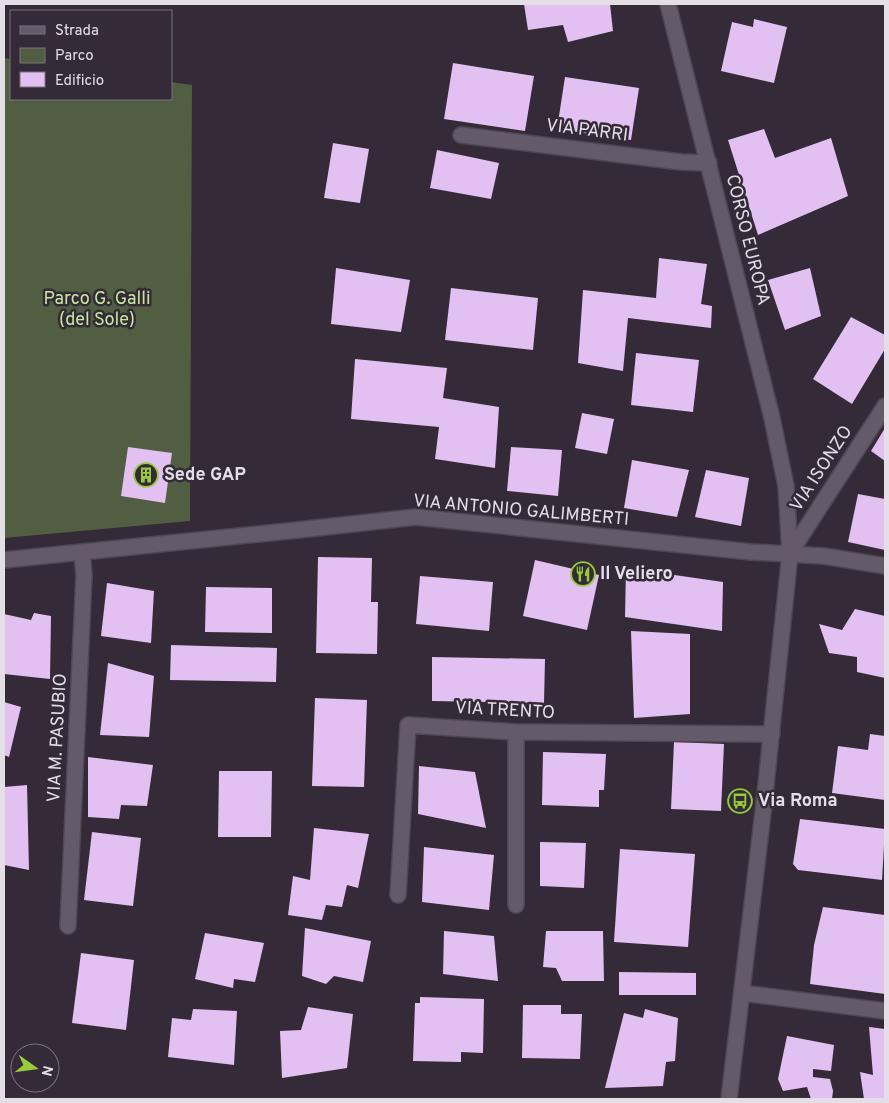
<svg xmlns="http://www.w3.org/2000/svg" width="889" height="1103" viewBox="0 0 889 1103" font-family="Overpass,sans-serif">
  <style>
    .green { fill: #515e41 }
    .building { fill: #e2c0f2 }
    .lines { fill: none; stroke-linecap: round; stroke-linejoin: round }
    .minor-casing { stroke: #4f4853; stroke-width: 18 }
    .tertiary-casing { stroke: #4f4853; stroke-width: 18 }
    .minor { stroke: #645a69; stroke-width: 15 }
    .tertiary { stroke: #645a69; stroke-width: 15 }
    .labels { text-anchor: middle; dominant-baseline: central; stroke-width: 5; stroke-linejoin: round; paint-order: stroke }
    .street-label { font-size: 18px; fill: #e4dee7; stroke: #342a38 }
    .park-label { font-size: 18px; fill: #c8e99c; stroke: #342a38 }
    .poi-label { font-size: 18px; font-weight: bold; fill: #e4dee7; stroke: #342a38; text-anchor: start }
  </style>
  <rect width="100%" height="100%" fill="#342a38"/>
  <path class="green" d="M 4,58 L 11,59 L 11,99 L 171,99 L 171,82 L 192,85 L 190,521 L 4,538 Z"/>
  <g class="building">
    <path d="M 524,4 L 610,4 L 613,31 L 568,42 L 563,25 L 528,30 Z"/>
    <path d="M 754,19 L 787,27 L 774,83 L 721,71 L 732,22 L 753,27 Z"/>
    <path d="M 453,63 L 534,76 L 525,131 L 444,119 Z"/>
    <path d="M 565,77 L 639,88 L 631,140 L 557,129 Z"/>
    <path d="M 764,129 L 775,158 L 831,138 L 848,196 L 758,235 L 728,140 Z"/>
    <path d="M 333,143 L 369,149 L 360,203 L 324,198 Z"/>
    <path d="M 437,150 L 499,163 L 491,199 L 430,188 Z"/>
    <path d="M 659,258 L 707,264 L 701,304 L 712,306 L 711,328 L 628,318 L 623,371 L 578,363 L 583,290 L 656,298 Z"/>
    <path d="M 336,268 L 410,280 L 401,332 L 331,324 Z"/>
    <path d="M 810,268 L 821,316 L 785,330 L 768,280 Z"/>
    <path d="M 451,288 L 538,298 L 533,350 L 445,340 Z"/>
    <path d="M 851,317 L 885,335 L 885,349 L 852,404 L 813,379 Z"/>
    <path d="M 636,353 L 699,360 L 693,412 L 631,405 Z"/>
    <path d="M 355,359 L 447,368 L 443,398 L 499,407 L 495,468 L 435,459 L 439,427 L 351,419 Z"/>
    <path d="M 582,413 L 614,419 L 607,454 L 575,448 Z"/>
    <path d="M 885,428 L 885,461 L 871,451 Z"/>
    <path d="M 128,447 L 172,453 L 165,503 L 121,496 Z"/>
    <path d="M 511,447 L 562,450 L 558,496 L 507,491 Z"/>
    <path d="M 632,460 L 689,470 L 677,517 L 624,508 Z"/>
    <path d="M 706,470 L 749,478 L 741,526 L 695,517 Z"/>
    <path d="M 858,494 L 885,499 L 885,550 L 848,542 Z"/>
    <path d="M 318,557 L 372,558 L 371,602 L 378,602 L 377,654 L 316,653 Z"/>
    <path d="M 535,560 L 599,575 L 587,630 L 523,616 Z"/>
    <path d="M 626,568 L 723,582 L 722,631 L 625,617 Z"/>
    <path d="M 420,576 L 493,582 L 489,631 L 416,624 Z"/>
    <path d="M 107,583 L 154,591 L 151,643 L 101,636 Z"/>
    <path d="M 206,587 L 272,588 L 272,633 L 205,632 Z"/>
    <path d="M 855,609 L 885,616 L 885,678 L 857,672 L 857,657 L 829,653 L 819,624 L 842,630 Z"/>
    <path d="M 34,613 L 51,616 L 50,679 L 4,674 L 4,614 L 31,620 Z"/>
    <path d="M 631,631 L 690,634 L 690,714 L 634,718 Z"/>
    <path d="M 171,645 L 277,648 L 276,682 L 170,680 Z"/>
    <path d="M 432,657 L 545,659 L 544,703 L 432,701 Z"/>
    <path d="M 108,663 L 154,676 L 149,737 L 100,735 Z"/>
    <path d="M 315,698 L 367,700 L 364,787 L 312,786 Z"/>
    <path d="M 4,702 L 21,707 L 9,757 L 4,755 Z"/>
    <path d="M 870,734 L 885,736 L 885,800 L 832,793 L 838,746 L 868,750 Z"/>
    <path d="M 674,742 L 724,744 L 721,811 L 671,809 Z"/>
    <path d="M 543,752 L 606,754 L 604,790 L 599,790 L 599,807 L 542,805 Z"/>
    <path d="M 88,757 L 153,765 L 147,806 L 121,805 L 119,819 L 88,817 Z"/>
    <path d="M 419,766 L 475,772 L 486,828 L 418,814 Z"/>
    <path d="M 219,771 L 272,771 L 271,837 L 218,837 Z"/>
    <path d="M 27,785 L 29,870 L 4,865 L 4,787 Z"/>
    <path d="M 800,819 L 885,829 L 882,880 L 798,870 L 793,864 Z"/>
    <path d="M 314,828 L 369,834 L 358,888 L 347,885 L 342,907 L 326,905 L 322,920 L 288,915 L 293,876 L 310,880 Z"/>
    <path d="M 92,832 L 141,838 L 133,906 L 84,900 Z"/>
    <path d="M 540,842 L 586,843 L 584,888 L 540,886 Z"/>
    <path d="M 424,847 L 494,855 L 489,910 L 422,902 Z"/>
    <path d="M 620,849 L 695,854 L 688,947 L 614,942 Z"/>
    <path d="M 823,907 L 885,915 L 885,946 L 884,953 L 885,994 L 810,984 L 814,945 Z"/>
    <path d="M 305,928 L 371,941 L 363,982 L 334,976 L 326,984 L 302,976 Z"/>
    <path d="M 444,931 L 494,936 L 498,981 L 443,974 Z"/>
    <path d="M 546,931 L 603,931 L 604,981 L 562,981 L 556,968 L 543,967 Z"/>
    <path d="M 205,933 L 264,943 L 255,982 L 234,979 L 233,988 L 195,979 Z"/>
    <path d="M 81,953 L 134,960 L 126,1030 L 72,1023 Z"/>
    <path d="M 619,972 L 696,973 L 696,995 L 619,995 Z"/>
    <path d="M 420,997 L 484,999 L 483,1053 L 461,1052 L 461,1062 L 413,1061 L 415,1003 L 420,1003 Z"/>
    <path d="M 523,1005 L 561,1005 L 561,1014 L 582,1014 L 580,1059 L 522,1058 Z"/>
    <path d="M 308,1007 L 353,1014 L 347,1068 L 282,1078 L 280,1031 L 301,1030 Z"/>
    <path d="M 193,1009 L 237,1011 L 234,1065 L 168,1057 L 172,1018 L 191,1020 Z"/>
    <path d="M 645,1009 L 678,1018 L 675,1061 L 666,1062 L 663,1086 L 605,1088 L 624,1013 L 643,1018 Z"/>
    <path d="M 869,1027 L 885,1029 L 885,1099 L 864,1099 L 860,1072 L 873,1075 Z"/>
    <path d="M 787,1036 L 834,1045 L 831,1071 L 813,1069 L 813,1077 L 830,1079 L 833,1091 L 832,1099 L 811,1099 L 807,1087 L 783,1091 L 778,1079 Z"/>
  </g>
  <g class="lines">
    <g class="minor-casing">
      <g id="minor">
        <path d="M 461,135 L 681,162 L 709,163"/>
        <path d="M 790,553 L 885,406"/>
        <path d="M 4,560 L 298,530 L 416,517 L 751,552 L 824,556 L 885,566"/>
        <path d="M 516,732 L 516,905"/>
        <path d="M 398,895 L 408,725 L 516,732 L 772,734"/>
        <path d="M 68,926 L 84,575 L 82,552"/>
        <path d="M 742,993 L 885,1011"/>
      </g>
    </g>
    <g class="tertiary-casing">
      <path id="tertiary" d="M 668,4 L 772,418 L 786,486 L 790,553 L 764,804 L 729,1099"/>
    </g>
    <use href="#minor" class="minor"/>
    <use href="#tertiary" class="tertiary"/>
  </g>
  <defs>
    <g id="building-ring" transform="scale(1.25)"><circle r="9.5" fill="#342a38" stroke="#97cc38" stroke-width="1.5"/><path d="M-4-6H4V6H1V3H-1V6H-4ZM-2.5-4.3h1.7v1.8h-1.7ZM.8-4.3h1.7v1.8H.8ZM-2.5-1h1.7V.8h-1.7ZM.8-1h1.7V.8H.8Z" fill="#97cc38"/></g>
    <g id="restaurant-ring" transform="scale(1.25)"><circle r="9.5" fill="#342a38" stroke="#97cc38" stroke-width="1.5"/><path d="M-5-6h1v4h1v-4h1v4h1v-4h1v5L-1.5 .5V6h-2V.5L-5-1ZM5-6V6H3V1.5H1.5Q1.5-4 5-6Z" fill="#97cc38"/></g>
    <g id="bus-ring" transform="scale(1.25)"><circle r="9.5" fill="#342a38" stroke="#97cc38" stroke-width="1.5"/><path d="M-5-6H5V4H4V6H2V4H-2V6H-4V4H-5ZM-3.5-4V0h7V-4ZM-3.5 1.2v1.5H-2V1.2ZM2 1.2v1.5H3.5V1.2Z" fill="#97cc38"/></g>
  </defs>
  <g fill-rule="evenodd">
    <use href="#building-ring" x="146" y="475"/>
    <use href="#restaurant-ring" x="583" y="574"/>
    <use href="#bus-ring" x="740" y="801"/>
  </g>
  <g class="labels">
    <g class="street-label">
      <text transform="translate(587 131) rotate(7)">VIA PARRI</text>
      <text transform="translate(747 240) rotate(76)">CORSO EUROPA</text>
      <text transform="translate(822 469) rotate(-57)">VIA ISONZO</text>
      <text transform="translate(521 511) rotate(5)">VIA ANTONIO GALIMBERTI</text>
      <text transform="translate(505 711) rotate(3)">VIA TRENTO</text>
      <text transform="translate(58 738) rotate(-87)">VIA M. PASUBIO</text>
    </g>
    <g class="park-label">
      <text x="97" y="299">Parco G. Galli<tspan x="97" dy="21">(del Sole)</tspan></text>
    </g>
    <g class="poi-label">
      <text x="164" y="475">Sede GAP</text>
      <text x="600" y="574">Il Veliero</text>
      <text x="758" y="801">Via Roma</text>
    </g>
  </g>
  <rect width="889" height="1103" fill="none" stroke="#e4dee7" stroke-width="10"/>
  <rect x="10" y="10" width="162" height="90" fill="#342a38" stroke="#7a727e"/>
  <rect x="20" y="26" width="25" height="8" fill="#645a69" stroke="#7a727e"/>
  <text x="55" y="35" font-size="15" fill="#e4dee7">Strada</text>
  <rect x="20" y="48" width="25" height="15" fill="#515e41" stroke="#7a727e"/>
  <text x="55" y="60" font-size="15" fill="#e4dee7">Parco</text>
  <rect x="20" y="72" width="25" height="15" fill="#e2c0f2" stroke="#7a727e"/>
  <text x="55" y="85" font-size="15" fill="#e4dee7">Edificio</text>
  <g transform="translate(35 1068) rotate(104)"><circle r="24" fill="#342a38" stroke="#7a727e"/>
  <path d="M0-4L9 19L0 12L-9 19Z" fill="#97cc38"/>
  <text y="-8" font-size="14" font-weight="bold" text-anchor="middle" fill="#e4dee7">N</text>
  </g>
</svg>
